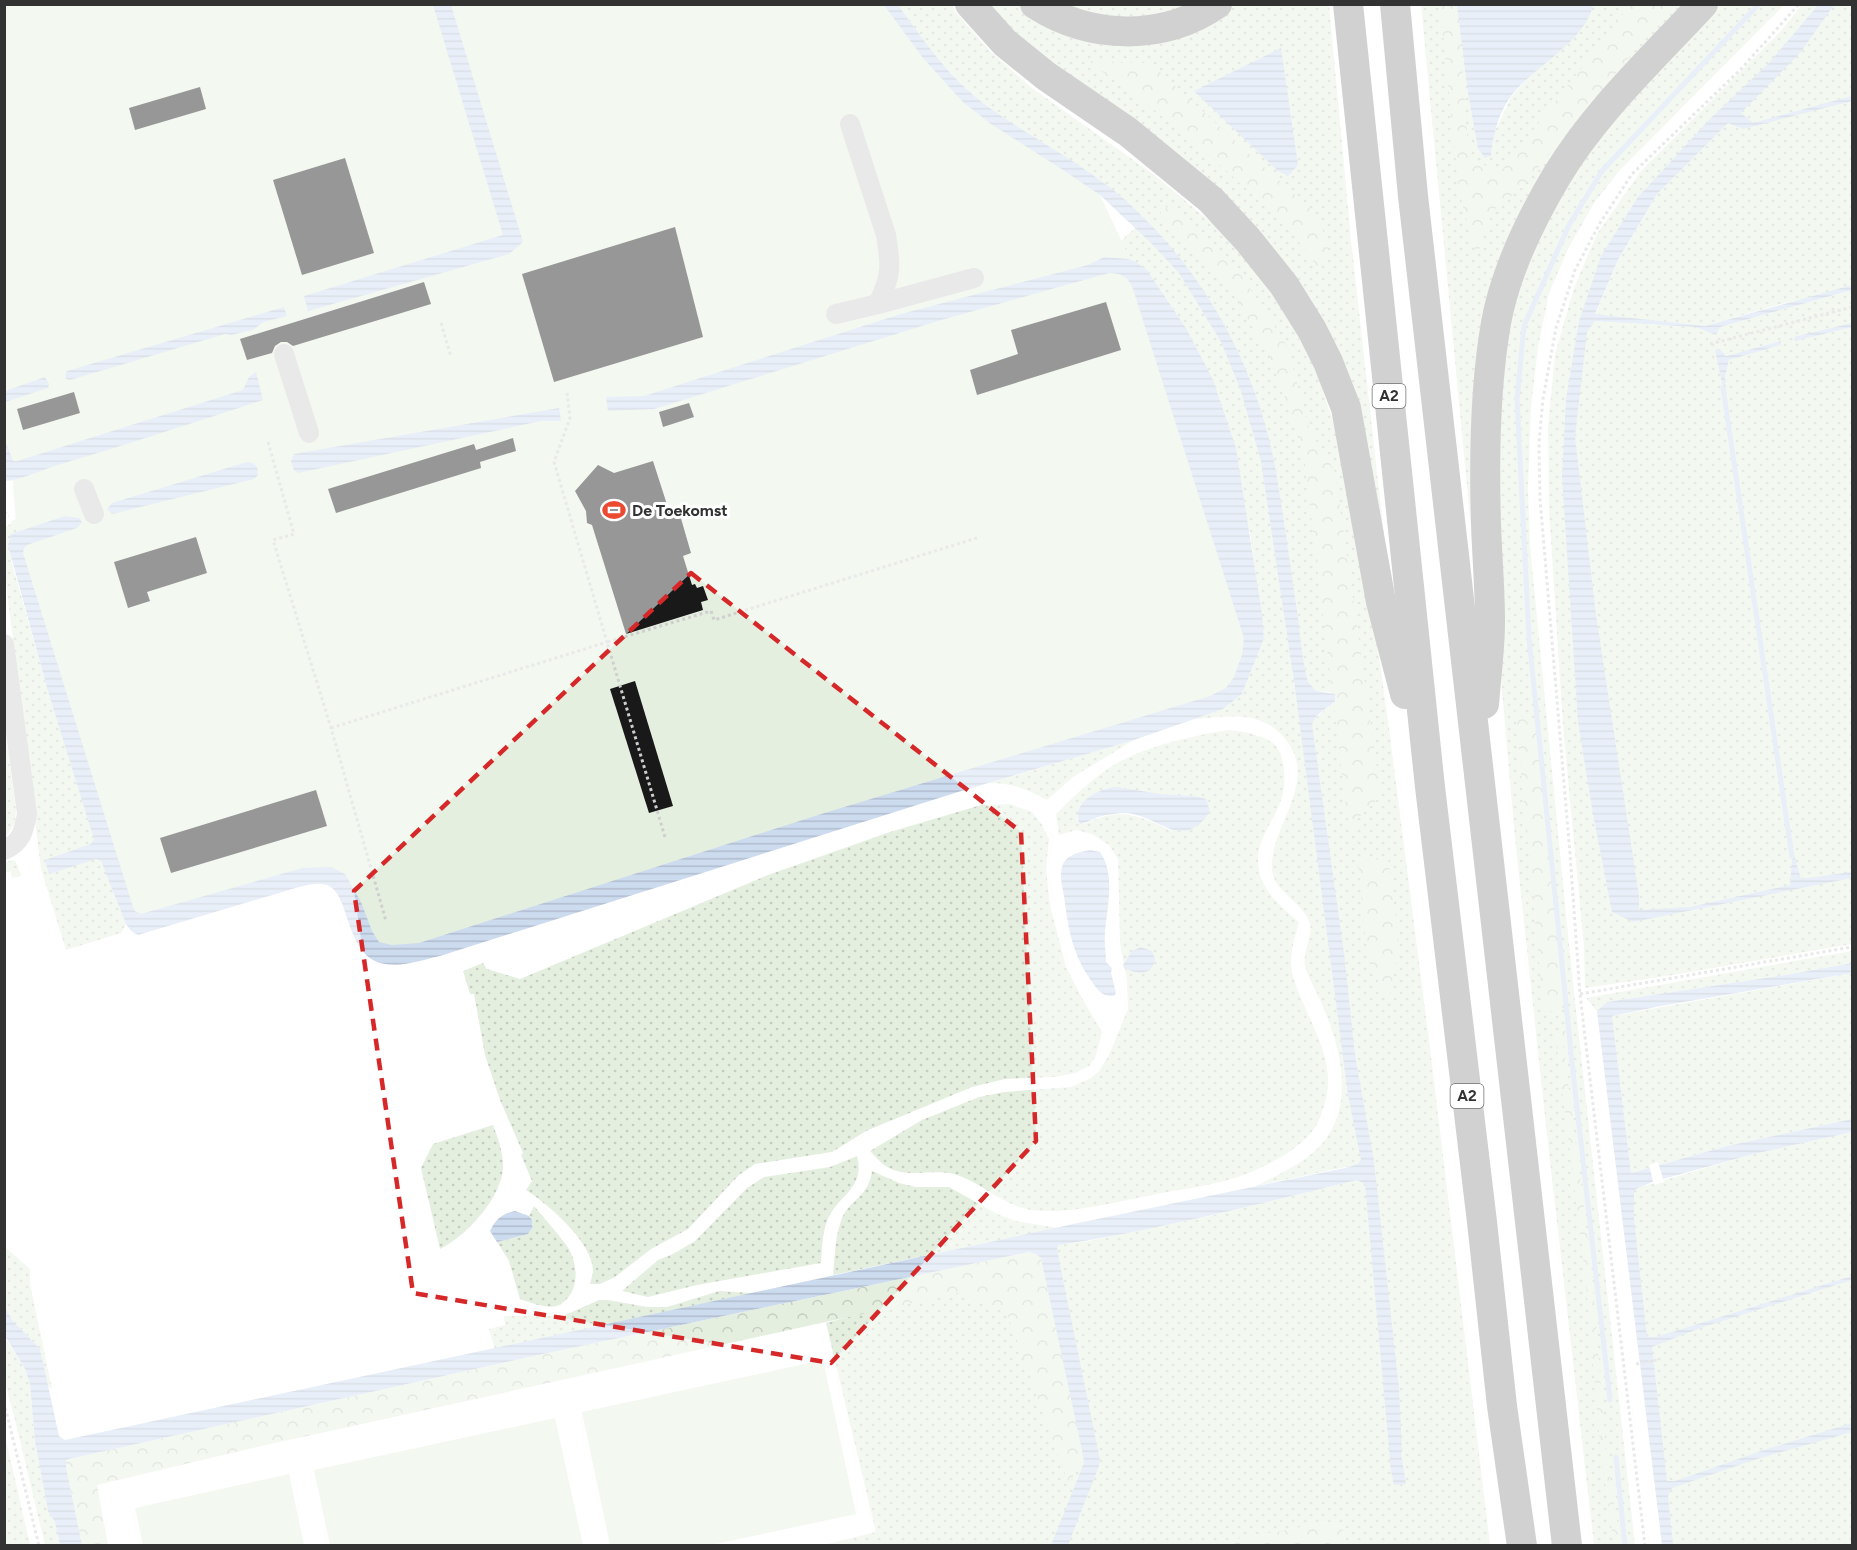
<svg xmlns="http://www.w3.org/2000/svg" width="1857" height="1550" viewBox="0 0 1857 1550" font-family="Figtree,sans-serif">
  <style>
    .grass { fill: url(#grass-dots); fill-rule: evenodd }
    .forest { fill: url(#forest-crowns) }
    .park { fill: #e5efe0 }
    .water { fill: url(#water-rules) }
    .pier { fill: #fff }
    .lines { fill: none; stroke-linecap: round; stroke-linejoin: round }
    .stream { stroke: #cddbef; stroke-width: 5 }
    .building { fill: #191919 }
    .path { stroke: #cfcfcf; stroke-width: 3; stroke-dasharray: 3 3; stroke-linecap: butt }
    .minor { stroke: #cfcfcf; stroke-width: 20 }
    .highway { stroke: #999; stroke-width: 30 }
    .marked { fill: none; stroke: #d62828; stroke-width: 4.5; stroke-dasharray: 12 8; stroke-linejoin: round }
    .labels { text-anchor: middle; dominant-baseline: central; stroke-width: 6; stroke-linejoin: round; paint-order: stroke }
    .shield { fill: #fff; stroke: #707070; stroke-width: 1.5 }
    .shield-label { font-size: 15px; font-weight: bold; fill: #323232 }
    .poi-label { font-size: 16px; font-weight: bold; fill: #323232; stroke: #fff; text-anchor: start }
  </style>
  <defs>
    <pattern id="grass-dots" width="8" height="8" patternUnits="userSpaceOnUse" patternTransform="scale(1.5)"><rect width="8" height="8" fill="#e5efe0"/><path d="M2 2h.1M6 6h.1" fill="none" stroke="#c5cdc1" stroke-width="1.8" stroke-linecap="round"/></pattern>
    <pattern id="forest-crowns" width="20" height="18" patternUnits="userSpaceOnUse" patternTransform="scale(1.5)"><rect width="20" height="18" fill="#e5efe0"/><path d="M2 6a3 3 0 1 1 6 0M12 15a3 3 0 1 1 6 0" fill="none" stroke="#c5cdc1"/></pattern>
    <pattern id="water-rules" width="6" height="5" patternUnits="userSpaceOnUse" patternTransform="scale(1.5)"><rect width="6" height="5" fill="#cddbef"/><path d="M0 2.5h6" fill="none" stroke="#b0bccd"/></pattern>
  </defs>
  <rect width="100%" height="100%" fill="#fff"/>
  <g class="grass">
    <path d="M 887,5 L 952,5 L 958,15 L 990,51 L 1032,88 L 1153,174 L 1237,244 L 1283,307 L 1317,373 L 1339,440 L 1366,564 L 1388,721 L 1430,1048 L 1490,1545 L 1346,1545 L 1342,1527 L 1329,1522 L 1212,1544 L 1212,1546 L 819,1546 L 876,1532 L 826,1323 L 1023,1268 L 1041,1258 L 1059,1245 L 1089,1241 L 1210,1216 L 1357,1180 L 1361,1181 L 1376,1177 L 1374,1161 L 1256,1186 C 1277,1175 1301,1165 1318,1148 C 1356,1110 1342,1051 1323,1007 C 1318,994 1311,982 1306,970 C 1300,953 1315,936 1309,921 C 1301,901 1274,892 1272,870 C 1269,826 1320,783 1286,740 C 1262,709 1228,717 1194,719 L 1223,709 L 1242,694 L 1264,638 L 1250,532 L 1186,328 L 1147,270 L 1104,257 L 1141,222 L 985,109 ZM 1292,669 L 1305,669 L 1308,682 L 1316,691 L 1331,692 L 1333,703 L 1313,720 L 1295,688 Z"/>
    <path d="M 978,5 L 1023,5 L 1059,28 L 1229,5 L 1329,5 L 1351,240 L 1389,580 L 1287,270 Z"/>
    <path d="M 1059,5 L 1190,5 L 1140,19 L 1094,15 Z"/>
    <path d="M 1421,5 L 1457,5 L 1467,87 L 1478,149 L 1486,158 L 1491,156 L 1494,133 L 1511,97 L 1593,5 L 1693,5 L 1511,243 L 1478,601 Z"/>
    <path d="M 1720,5 L 1784,5 L 1621,169 L 1594,203 L 1568,249 L 1549,293 L 1538,347 L 1531,407 L 1528,487 L 1530,546 L 1570,955 L 1635,1545 L 1594,1545 L 1546,1126 L 1515,838 L 1498,644 L 1491,480 L 1502,314 L 1579,159 L 1691,33 Z"/>
    <path d="M 1802,5 L 1852,5 L 1852,288 L 1777,305 L 1705,326 L 1595,315 L 1618,261 L 1657,194 L 1728,122 L 1742,129 L 1734,115 L 1632,220 L 1587,332 L 1595,321 L 1695,327 L 1716,335 L 1720,327 L 1852,290 L 1852,325 L 1823,334 L 1852,327 L 1852,944 L 1673,975 L 1585,988 L 1584,947 L 1563,726 L 1549,509 L 1548,428 L 1555,354 L 1574,288 L 1597,234 L 1641,171 L 1780,32 ZM 1781,341 L 1781,345 L 1729,360 L 1725,377 L 1726,389 L 1720,349 L 1726,356 Z"/>
    <path d="M 75,501 L 11,560 L 47,688 L 82,796 L 97,850 L 126,924 L 121,933 L 66,950 L 41,869 L 5,575 L 4,528 L 12,523 L 11,521 Z"/>
    <path d="M 4,720 L 16,810 L 15,823 L 5,838 Z"/>
    <path d="M 1229,730 C 1244,732 1266,735 1276,746 C 1286,758 1286,786 1281,800 C 1274,822 1256,839 1258,864 C 1260,890 1281,907 1299,922 C 1294,940 1288,958 1293,976 C 1306,1021 1341,1060 1323,1109 C 1321,1115 1319,1121 1316,1126 C 1301,1149 1271,1164 1246,1174 C 1218,1185 1187,1188 1157,1194 C 1120,1201 1069,1215 1032,1210 C 1002,1206 975,1177 949,1173 C 928,1170 901,1179 883,1164 C 878,1160 874,1155 870,1151 L 922,1120 L 979,1097 L 1004,1092 L 1071,1087 L 1091,1078 L 1099,1071 L 1109,1055 L 1128,1009 L 1127,980 L 1120,943 L 1118,859 L 1109,845 L 1092,834 L 1076,830 L 1059,835 L 1056,814 C 1073,797 1090,781 1109,768 C 1139,748 1194,735 1229,730 ZM 1160,794 L 1195,796 L 1205,799 L 1210,811 L 1170,830 C 1135,814 1120,807 1084,824 L 1077,819 L 1078,812 L 1081,804 Z"/>
    <path d="M 1134,740 L 1073,777 L 1047,800 C 1027,789 1012,783 989,783 Z"/>
    <path d="M 1010,804 L 1032,812 L 1041,823 L 1049,839 L 1046,869 L 1050,905 L 1066,967 L 1083,1000 L 1102,1032 L 1095,1058 L 1089,1066 L 1075,1073 L 1055,1077 L 1005,1079 L 972,1087 L 866,1131 L 832,1152 L 755,1164 L 739,1175 L 688,1229 L 651,1249 L 615,1277 L 600,1284 L 590,1284 C 591,1280 593,1274 593,1270 C 592,1242 548,1204 526,1190 L 532,1181 L 521,1155 L 523,1153 L 500,1100 L 485,1055 L 474,994 L 470,994 L 463,971 L 483,963 L 487,969 L 520,979 L 768,875 L 890,832 L 981,805 Z"/>
    <path d="M 13,860 L 16,862 L 21,876 L 12,878 L 11,871 L 5,873 L 5,862 Z"/>
    <path d="M 1852,951 L 1852,963 L 1791,974 L 1607,1002 L 1597,1011 L 1586,998 Z"/>
    <path d="M 1852,973 L 1852,1119 L 1727,1146 L 1631,1173 L 1612,1016 Z"/>
    <path d="M 493,1125 C 498,1138 503,1152 503,1166 C 503,1197 466,1236 440,1249 L 421,1168 L 433,1144 Z"/>
    <path d="M 1852,1132 L 1852,1545 L 1665,1545 L 1620,1193 L 1754,1154 Z"/>
    <path d="M 857,1156 C 866,1189 837,1195 827,1221 C 822,1235 822,1250 821,1263 L 697,1285 L 648,1297 L 622,1291 L 658,1260 L 673,1254 L 695,1241 L 747,1188 L 764,1177 L 830,1167 Z"/>
    <path d="M 872,1171 L 899,1183 L 916,1187 L 949,1187 L 997,1214 L 1016,1221 L 1058,1228 L 833,1275 C 835,1256 835,1236 842,1218 C 850,1199 868,1198 872,1171 Z"/>
    <path d="M 534,1206 C 545,1219 557,1232 567,1246 C 578,1262 581,1291 561,1304 C 550,1311 532,1303 520,1299 L 509,1261 L 497,1242 L 528,1234 L 532,1220 L 529,1216 Z"/>
    <path d="M 4,1246 L 30,1269 L 30,1284 L 52,1389 L 47,1386 L 40,1349 L 12,1320 L 5,1309 Z"/>
    <path d="M 719,1291 L 753,1293 L 495,1349 L 489,1329 L 505,1325 L 504,1316 L 563,1316 L 599,1300 L 608,1300 L 647,1307 L 667,1307 Z"/>
    <path d="M 4,1336 L 25,1369 L 30,1384 L 35,1441 L 48,1510 L 55,1522 L 60,1545 L 45,1545 L 14,1416 L 5,1383 Z"/>
    <path d="M 5,1436 L 6,1440 L 30,1545 L 5,1545 Z"/>
  </g>
  <g class="forest">
    <path d="M 1440,5 L 1458,5 L 1469,162 L 1503,169 L 1630,5 L 1672,5 L 1522,187 L 1493,211 L 1477,256 L 1459,192 Z"/>
    <path d="M 1088,61 L 1150,63 L 1319,217 L 1329,253 L 1320,270 L 1288,228 L 1188,135 Z"/>
    <path d="M 1171,204 L 1231,261 L 1262,306 L 1288,348 L 1309,429 L 1335,472 L 1381,796 L 1357,819 L 1358,843 L 1347,816 L 1304,456 L 1274,365 L 1227,282 L 1160,213 Z"/>
    <path d="M 1515,710 L 1540,734 L 1567,1008 L 1544,1013 Z"/>
    <path d="M 1388,857 L 1399,946 L 1388,1004 L 1367,954 L 1358,860 Z"/>
    <path d="M 1566,1028 L 1563,1043 L 1592,1272 L 1606,1453 L 1621,1545 L 1614,1545 L 1601,1454 L 1585,1273 L 1555,1033 Z"/>
    <path d="M 1029,1252 L 1036,1254 L 1041,1258 L 1083,1455 L 1069,1485 L 1007,1313 L 958,1293 L 257,1447 L 97,1485 L 108,1545 L 82,1545 L 66,1467 L 66,1460 L 69,1459 L 543,1354 Z"/>
    <path d="M 1329,1522 L 1342,1527 L 1346,1545 L 1212,1546 L 1211,1544 Z"/>
  </g>
  <g class="park">
    <path d="M 4,5 L 889,5 L 937,67 L 1005,127 L 1097,189 L 1141,282 L 1252,632 L 1242,687 L 427,950 L 373,946 L 337,872 L 142,920 L 129,911 L 18,547 L 12,473 L 4,447 Z"/>
    <path d="M 823,1360 L 856,1514 L 711,1545 L 610,1545 L 582,1412 Z"/>
    <path d="M 555,1418 L 583,1545 L 330,1545 L 314,1470 Z"/>
    <path d="M 289,1474 L 304,1545 L 143,1545 L 135,1508 Z"/>
  </g>
  <g class="water">
    <path d="M 1819,4 L 1834,5 L 1800,53 L 1741,113 L 1753,123 L 1852,96 L 1852,101 L 1743,129 L 1728,123 L 1657,194 L 1618,260 L 1595,314 L 1705,326 L 1852,285 L 1852,290 L 1720,327 L 1716,335 L 1695,327 L 1595,321 L 1587,332 L 1575,437 L 1596,615 L 1639,896 L 1639,910 L 1690,907 L 1790,885 L 1793,851 L 1801,879 L 1852,872 L 1852,878 L 1633,922 L 1612,912 L 1593,814 L 1578,722 L 1562,476 L 1566,399 L 1579,321 L 1601,256 L 1638,197 L 1709,120 L 1769,63 Z"/>
    <path d="M 433,5 L 451,5 L 523,242 L 509,254 L 308,311 L 304,296 L 503,235 Z"/>
    <path d="M 884,5 L 898,5 C 924,41 950,79 987,106 C 1032,139 1083,163 1125,200 C 1204,270 1258,368 1276,472 C 1284,518 1290,564 1297,611 C 1300,634 1302,659 1308,682 L 1316,691 L 1335,694 L 1335,701 C 1327,709 1314,714 1312,725 L 1344,953 L 1355,1055 L 1374,1161 L 1399,1389 L 1402,1451 L 1401,1454 L 1406,1484 L 1394,1485 L 1391,1471 L 1365,1184 L 1357,1180 C 1258,1204 1159,1230 1059,1245 L 1057,1247 L 1060,1265 L 1100,1460 L 1099,1466 L 1068,1545 L 1051,1545 L 1084,1463 L 1083,1455 L 1041,1258 L 1036,1254 L 1029,1252 L 543,1354 L 69,1459 L 66,1460 L 66,1467 L 82,1545 L 60,1545 L 55,1522 L 48,1511 L 35,1441 L 30,1384 L 25,1369 L 5,1336 L 5,1307 L 12,1320 L 40,1349 L 59,1436 L 65,1440 L 1083,1222 L 1345,1168 L 1358,1164 L 1361,1160 L 1348,1095 L 1295,688 L 1261,461 L 1240,388 L 1221,342 L 1179,273 L 1151,243 L 1100,195 L 1063,170 L 991,124 L 963,102 L 923,58 Z"/>
    <path d="M 1457,5 L 1593,5 C 1585,42 1534,66 1511,96 C 1498,114 1493,135 1491,156 L 1485,158 L 1478,149 L 1467,87 Z"/>
    <path d="M 1281,48 L 1298,165 L 1288,176 L 1278,171 L 1194,91 Z"/>
    <path d="M 1104,257 L 1128,259 L 1136,262 L 1147,270 L 1186,328 L 1213,380 L 1236,448 L 1262,614 L 1264,638 L 1242,694 L 1223,709 L 1134,740 L 958,792 L 440,956 C 422,960 404,967 385,964 C 344,958 351,893 327,885 C 318,882 308,885 299,887 L 138,935 L 131,931 L 126,924 L 101,861 L 96,859 L 49,874 L 45,860 L 91,844 L 94,839 L 47,688 L 8,545 L 11,534 L 65,516 L 79,518 L 82,522 L 77,528 L 27,545 L 24,548 L 23,553 L 133,907 L 135,911 L 141,914 L 302,868 L 331,867 L 345,874 L 361,902 L 372,931 L 379,942 L 392,945 L 419,943 L 818,815 L 1210,696 L 1226,688 L 1234,677 L 1242,655 L 1244,638 L 1133,289 C 1128,276 1121,273 1109,273 L 938,321 L 654,409 L 608,411 L 606,397 L 644,396 L 901,314 L 1088,265 Z"/>
    <path d="M 284,307 L 287,316 L 263,322 L 253,330 L 231,335 L 225,334 L 70,380 L 66,379 L 65,376 L 67,371 Z"/>
    <path d="M 1852,323 L 1852,327 L 1795,341 L 1794,337 Z"/>
    <path d="M 1781,341 L 1781,345 L 1729,360 L 1725,377 L 1726,389 L 1723,388 L 1715,350 L 1720,349 L 1726,356 Z"/>
    <path d="M 256,372 L 263,400 C 196,422 129,444 61,464 C 47,468 18,481 5,481 L 5,440 L 13,461 L 17,461 L 243,390 L 249,377 Z"/>
    <path d="M 45,377 L 49,384 L 48,388 L 5,402 L 5,391 Z"/>
    <path d="M 559,408 L 561,421 L 541,421 L 298,473 L 294,470 L 291,461 L 294,454 Z"/>
    <path d="M 247,462 L 253,463 L 257,467 L 258,475 L 254,479 L 112,514 L 107,509 L 112,503 Z"/>
    <path d="M 1117,787 L 1160,794 L 1195,796 L 1206,799 L 1210,811 C 1183,853 1160,816 1126,813 C 1118,813 1105,815 1098,817 C 1091,820 1086,823 1080,824 C 1069,803 1100,788 1117,787 Z"/>
    <path d="M 1090,850 L 1100,852 C 1116,875 1107,907 1105,933 C 1104,942 1106,952 1106,962 L 1112,968 L 1111,973 L 1116,993 L 1114,996 C 1101,997 1097,989 1090,979 C 1072,953 1068,927 1064,896 C 1062,886 1059,874 1063,864 C 1068,854 1080,852 1090,850 Z"/>
    <path d="M 1141,947 L 1152,951 L 1155,959 C 1151,977 1137,974 1124,968 L 1123,965 L 1132,951 Z"/>
    <path d="M 1852,963 L 1852,973 L 1661,1006 L 1612,1016 L 1631,1173 L 1727,1146 L 1852,1119 L 1852,1132 L 1754,1154 L 1652,1182 L 1634,1190 L 1634,1219 L 1647,1337 L 1656,1337 L 1852,1276 L 1852,1280 L 1703,1327 L 1652,1347 L 1667,1481 L 1675,1481 L 1767,1449 L 1852,1423 L 1852,1432 L 1760,1458 L 1672,1488 L 1668,1496 L 1673,1545 L 1662,1545 L 1597,1011 L 1607,1002 L 1791,974 Z"/>
    <path d="M 515,1211 L 529,1216 L 532,1220 L 532,1228 L 528,1234 L 497,1242 L 490,1231 C 496,1219 502,1214 515,1211 Z"/>
  </g>
  <path class="pier" d="M 1658,1162 L 1664,1182 L 1654,1185 L 1649,1165 Z"/>
  <g class="lines">
    <g class="stream">
      <path d="M 1723,388 L 1792,857"/>
      <path d="M 1610,1400 L 1572,1063 L 1529,638 L 1517,399 L 1524,326 L 1569,225 L 1602,171 L 1759,4"/>
      <path d="M 1616,1457 L 1625,1546"/>
    </g>
  </g>
  <g class="building">
    <path d="M 200,87 L 206,109 L 135,130 L 129,108 Z"/>
    <path d="M 345,158 L 374,253 L 302,275 L 273,180 Z"/>
    <path d="M 675,227 L 703,337 L 554,382 L 522,274 Z"/>
    <path d="M 424,282 L 431,304 L 293,346 L 287,342 L 281,342 L 275,346 L 272,353 L 247,360 L 240,339 Z"/>
    <path d="M 1106,302 L 1121,350 L 977,395 L 970,370 L 1018,354 L 1011,330 Z"/>
    <path d="M 74,392 L 80,413 L 23,430 L 17,409 Z"/>
    <path d="M 689,403 L 694,417 L 663,427 L 659,412 Z"/>
    <path d="M 513,438 L 516,451 L 480,462 L 481,468 L 336,513 L 328,489 L 474,444 L 476,450 Z"/>
    <path d="M 653,461 L 671,517 L 680,515 L 691,553 L 683,556 L 692,585 L 695,584 L 697,588 L 703,586 L 708,600 L 701,602 L 703,610 L 626,634 L 592,525 L 587,523 L 586,511 L 575,491 L 598,465 L 614,473 Z"/>
    <path d="M 196,537 L 207,573 L 147,592 L 150,601 L 128,608 L 114,562 Z"/>
    <path d="M 635,681 L 673,806 L 649,813 L 610,689 Z"/>
    <path d="M 316,790 L 327,826 L 171,873 L 160,838 Z"/>
  </g>
  <g class="lines">
    <g class="path">
      <path d="M 441,323 L 451,357"/>
      <path d="M 1710,344 L 1852,307"/>
      <path d="M 268,442 L 294,534 L 273,540 L 331,728 L 386,921"/>
      <path d="M 4,512 L 9,516"/>
      <path d="M 331,728 L 607,642 L 554,462 L 570,418 L 567,393"/>
      <path d="M 665,837 L 607,642 L 711,611 L 714,620 L 980,537"/>
      <path d="M 1580,994 L 1852,947"/>
      <path d="M 1636,1364 L 1657,1360"/>
      <path d="M 4,1402 L 39,1546"/>
      <path d="M 1645,1546 L 1580,994 L 1570,854 L 1540,499 L 1539,443 L 1543,399 L 1556,328 L 1575,270 L 1600,223 L 1632,174 L 1742,68 L 1799,4"/>
    </g>
    <g class="minor">
      <path d="M 850,124 L 886,235 C 891,266 892,274 878,304 L 974,278"/>
      <path d="M 836,314 L 878,304"/>
      <path d="M 284,354 L 309,433"/>
      <path d="M 84,489 L 94,514"/>
      <path d="M 4,644 L 27,814 C 24,831 21,843 4,850"/>
    </g>
    <g class="highway">
      <path d="M 970,4 L 1005,43 L 1046,76 L 1128,132 L 1211,200 L 1248,240 L 1284,285 L 1312,330 L 1328,362 L 1346,408 L 1381,602 L 1405,694"/>
      <path d="M 1035,4 C 1090,39 1162,42 1217,4"/>
      <path d="M 1348,4 L 1430,787 L 1482,1222 L 1502,1406 L 1522,1546"/>
      <path d="M 1395,4 L 1413,196 L 1567,1546"/>
      <path d="M 1484,704 C 1486,677 1490,649 1490,622 C 1490,589 1487,556 1486,523 C 1484,459 1485,386 1496,323 C 1505,273 1530,221 1556,177 C 1595,112 1651,60 1703,4"/>
    </g>
  </g>
  <path d="M0 0H1857V1550H0ZM 691,573 L 1021,832 L 1036,1141 L 831,1363 L 413,1293 L 354,891 Z" fill="#fff" fill-opacity=".55" fill-rule="evenodd"/>
  <path class="marked" d="M 691,573 L 1021,832 L 1036,1141 L 831,1363 L 413,1293 L 354,891 Z"/>
  <defs>
    <g id="stadium-bare" transform="scale(1.8)"><path d="M0-5a6.5 5 0 1 0 0 10a6.5 5 0 1 0 0-10ZM-3.5-1.8h7v3.6h-7Z" fill="#ec4931" stroke="#fff" stroke-width="2.5" paint-order="stroke"/></g>
  </defs>
  <g fill-rule="evenodd">
    <use href="#stadium-bare" x="614" y="510"/>
  </g>
  <g class="labels">
    <g class="shield">
      <rect x="1372.5" y="384" width="33" height="24" rx="4.5"/>
      <rect x="1450.5" y="1084" width="33" height="24" rx="4.5"/>
    </g>
    <g class="shield-label">
      <text x="1389" y="396">A2</text>
      <text x="1467" y="1096">A2</text>
    </g>
    <g class="poi-label">
      <text x="632" y="510">De Toekomst</text>
    </g>
  </g>
  <rect width="1857" height="1550" fill="none" stroke="#323232" stroke-width="12"/>
</svg>
